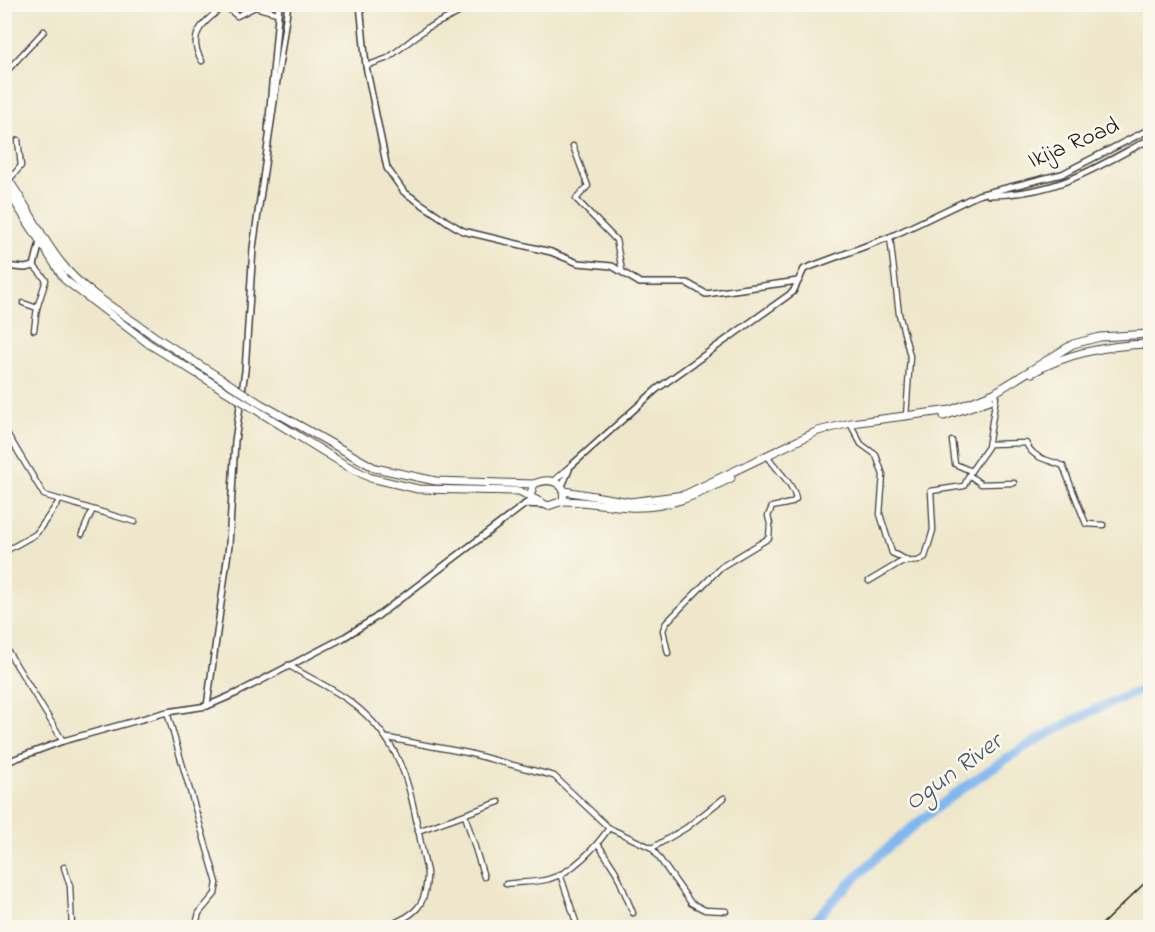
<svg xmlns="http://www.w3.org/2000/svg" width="1155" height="932" viewBox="0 0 1155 932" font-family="'Indie Flower',sans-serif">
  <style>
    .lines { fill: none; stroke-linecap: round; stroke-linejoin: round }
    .river { stroke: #81b7f0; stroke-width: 9 }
    .minor-casing { stroke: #3c3a36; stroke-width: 7 }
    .tertiary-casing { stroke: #3c3a36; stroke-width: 8 }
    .primary-casing { stroke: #3c3a36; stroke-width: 9 }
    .minor { stroke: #fff; stroke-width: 4.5 }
    .tertiary { stroke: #fff; stroke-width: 5 }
    .primary { stroke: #fff; stroke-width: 7 }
    .rail { stroke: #1c1c1c; stroke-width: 1.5 }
    .primary-bridge-casing { stroke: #3c3a36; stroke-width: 9; stroke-linecap: butt }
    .primary-bridge { stroke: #fff; stroke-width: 7 }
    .labels { text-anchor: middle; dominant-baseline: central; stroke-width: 5; stroke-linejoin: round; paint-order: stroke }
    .street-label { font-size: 24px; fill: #1c1c1c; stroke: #fbf7ec }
    .water-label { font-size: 26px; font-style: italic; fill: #445a71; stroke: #fbf7ec }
  </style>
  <rect width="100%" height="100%" fill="#fbf7ec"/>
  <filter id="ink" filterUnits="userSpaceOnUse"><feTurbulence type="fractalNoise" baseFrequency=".0167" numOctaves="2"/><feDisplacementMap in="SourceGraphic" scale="12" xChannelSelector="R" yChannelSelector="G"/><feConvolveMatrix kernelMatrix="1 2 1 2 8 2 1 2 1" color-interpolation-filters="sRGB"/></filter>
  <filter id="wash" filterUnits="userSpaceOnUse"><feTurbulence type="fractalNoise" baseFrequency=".008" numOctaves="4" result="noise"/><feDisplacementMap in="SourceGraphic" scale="24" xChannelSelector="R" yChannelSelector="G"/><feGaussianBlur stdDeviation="1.35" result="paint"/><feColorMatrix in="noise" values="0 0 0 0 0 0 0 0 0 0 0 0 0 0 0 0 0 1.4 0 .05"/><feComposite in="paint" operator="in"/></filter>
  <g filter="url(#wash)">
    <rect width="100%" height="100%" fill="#eee7cb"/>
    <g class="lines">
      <path class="river" d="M 806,928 C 832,902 857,875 884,851 C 962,783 1053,722 1150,687"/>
    </g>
  </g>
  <g filter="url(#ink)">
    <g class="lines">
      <g class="minor-casing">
        <g id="minor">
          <path d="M 223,4 L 237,16 L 255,7 L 277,13"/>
          <path d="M 448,4 L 454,15"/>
          <path d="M 202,61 C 186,35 203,23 224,6"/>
          <path d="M 366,66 L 388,58 L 427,28 L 477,4"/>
          <path d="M 4,74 L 44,31"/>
          <path d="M 573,146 L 588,186 L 576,199 L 616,240 L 622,270"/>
          <path d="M 9,180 L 21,166 L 18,140"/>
          <path d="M 890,237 L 899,314 L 910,356 L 906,417"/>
          <path d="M 23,303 L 37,308"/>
          <path d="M 34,330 L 37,308 L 46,280 L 34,266"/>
          <path d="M 852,427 L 861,444 L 876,455 L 883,475 L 880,514 L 892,553 L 907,560"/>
          <path d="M 8,435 L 44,495 L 135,522"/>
          <path d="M 952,441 L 955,464 L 971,471"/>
          <path d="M 989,444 L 1026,443 C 1034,460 1048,459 1063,466 L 1086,524 L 1103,525"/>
          <path d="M 969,475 L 981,484 L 1014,483"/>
          <path d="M 82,534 L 92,511"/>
          <path d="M 4,552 L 36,534 L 60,500"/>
          <path d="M 869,581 L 901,562 L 918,561 L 925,557 L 933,530 L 931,491 L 964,486 L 971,471 L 988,447 L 996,397"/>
          <path d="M 4,645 L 63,741"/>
          <path d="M 668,653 L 663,630 L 666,623 L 721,567 L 769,538 L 770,524 L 768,516 L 772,507 L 791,503 L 796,499 C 793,483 778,472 769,458"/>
          <path d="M 288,665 C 309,678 333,688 352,703 C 412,749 411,804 427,872 C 427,909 414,915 382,928"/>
          <path d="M 167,712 L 217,883 L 215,894 L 199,913 L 195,928"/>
          <path d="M 388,738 L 468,753 L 554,776 L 609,828 L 652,848 L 691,903 L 705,910 L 726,911"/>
          <path d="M 465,815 L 484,877"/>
          <path d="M 418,831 L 499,802"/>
          <path d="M 598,844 L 616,872 L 633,913"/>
          <path d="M 652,848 L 686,828 L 724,798"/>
          <path d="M 64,867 L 70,886 L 72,928"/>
          <path d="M 560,874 L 578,928"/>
          <path d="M 506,884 C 520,882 536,883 549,879 C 572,873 596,847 609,828"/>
        </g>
      </g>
      <g class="tertiary-casing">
        <g id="tertiary">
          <path d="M 360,4 L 366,66 L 387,168 L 404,192 L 448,222 L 463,231 L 551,252 L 578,263 L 612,266 L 640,283 L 687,283 L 706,294 L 798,281 L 800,278"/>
          <path d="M 268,130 L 279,4"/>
          <path d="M 989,195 C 1058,194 1091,170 1150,139"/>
          <path d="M 4,266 L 25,268 L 34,266 L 40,242"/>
          <path d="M 554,481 L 657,389 L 793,292 L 804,269 L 890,237 L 978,195 L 1062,174 L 1150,129"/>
          <path d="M 562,486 L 569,470"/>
          <path d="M 525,504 L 544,505"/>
          <path d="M 207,706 L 229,545 L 235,441 L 245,371 L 253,248 L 288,4"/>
          <path d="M 4,763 L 63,741 L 167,712 L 207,706 L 237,693 L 343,638 L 375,618 L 532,499"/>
        </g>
      </g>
      <g class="primary-casing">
        <g id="primary">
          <path d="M 4,174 C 28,205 42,242 68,271 C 92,297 126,315 154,336"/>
          <path d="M 4,185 L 65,280 L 149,344"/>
          <path d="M 1032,373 C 1069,352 1108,345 1150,344"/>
          <path d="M 944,416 L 990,400"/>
          <path d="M 375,468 L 436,481 L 534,484"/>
          <path d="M 371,478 L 418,489 L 519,491 L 548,506 L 563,501 L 564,490 C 557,479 545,479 534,484 L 530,496"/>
          <path d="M 564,491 L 630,502 L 684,495 L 818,431 L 851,423 L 951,410 L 994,393 L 1073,344 L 1100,337 L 1150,334"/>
          <path d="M 563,501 C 585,501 607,506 629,507 C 668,509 697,495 731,478"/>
        </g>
      </g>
      <use href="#minor" class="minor"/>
      <use href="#tertiary" class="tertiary"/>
      <use href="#primary" class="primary"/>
      <path class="rail" d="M 1098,928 L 1150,878"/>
      <g class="primary-bridge-casing">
        <g id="primary-bridge">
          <path d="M 154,336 L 261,404 L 375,468"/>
          <path d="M 149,344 L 347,466 L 371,478"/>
        </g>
      </g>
      <use href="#primary-bridge" class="primary-bridge"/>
    </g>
  </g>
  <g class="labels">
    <g class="street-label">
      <text transform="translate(1074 144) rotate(-23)">Ikija Road</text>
    </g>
    <g class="water-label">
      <text transform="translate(954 773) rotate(-36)">Ogun River</text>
    </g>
  </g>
  <rect width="1155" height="932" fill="none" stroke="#fbf7ec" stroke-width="24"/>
</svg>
